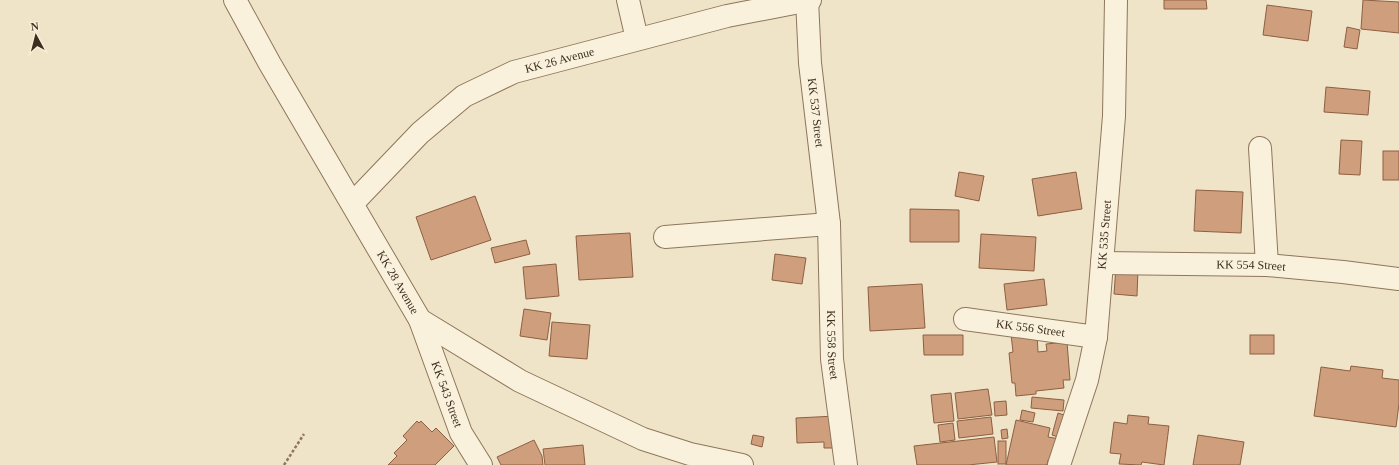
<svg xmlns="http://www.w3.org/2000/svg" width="1399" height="465" viewBox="0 0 1399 465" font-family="'Times New Roman',serif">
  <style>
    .building { fill: #cf9f7d; stroke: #8d5f41 }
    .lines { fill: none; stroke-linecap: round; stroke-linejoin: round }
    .minor-casing { stroke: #8d765c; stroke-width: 24 }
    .path { stroke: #8d765c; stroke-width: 2.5; stroke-dasharray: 3 2; stroke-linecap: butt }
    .minor { stroke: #faf1dc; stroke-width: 22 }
    .labels { text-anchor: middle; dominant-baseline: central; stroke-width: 3.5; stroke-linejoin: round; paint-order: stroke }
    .street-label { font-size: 12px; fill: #3d2e20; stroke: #f7eed8 }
  </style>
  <rect width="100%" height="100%" fill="#f0e4c8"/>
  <g class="building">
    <path d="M 1164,0 L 1206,0 L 1207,9 L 1164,9 Z"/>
    <path d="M 1363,0 L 1399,2 L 1399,33 L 1361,29 Z"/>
    <path d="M 1267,5 L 1312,11 L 1308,41 L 1263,35 Z"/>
    <path d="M 1347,27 L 1360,30 L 1357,49 L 1344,47 Z"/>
    <path d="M 1326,87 L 1370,91 L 1368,115 L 1324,112 Z"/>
    <path d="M 1341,140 L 1362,141 L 1360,175 L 1339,174 Z"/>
    <rect x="1383" y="151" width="16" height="29"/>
    <path d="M 959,172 L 984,176 L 979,201 L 955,196 Z"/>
    <path d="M 1076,172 L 1082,209 L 1038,216 L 1032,179 Z"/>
    <path d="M 1196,190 L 1243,192 L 1241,233 L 1194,231 Z"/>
    <path d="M 475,196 L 491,240 L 431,260 L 416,217 Z"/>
    <path d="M 910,209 L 959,210 L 959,242 L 910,242 Z"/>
    <path d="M 630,233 L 633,277 L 579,280 L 576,236 Z"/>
    <path d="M 981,234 L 1036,237 L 1034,271 L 979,268 Z"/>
    <path d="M 526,240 L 530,254 L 495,263 L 491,248 Z"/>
    <path d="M 775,254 L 806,258 L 802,284 L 772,280 Z"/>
    <path d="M 556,264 L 559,296 L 526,299 L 523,267 Z"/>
    <path d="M 1116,267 L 1138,269 L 1137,296 L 1114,294 Z"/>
    <path d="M 1044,279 L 1047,305 L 1007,310 L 1004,284 Z"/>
    <path d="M 922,284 L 925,328 L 870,331 L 868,287 Z"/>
    <path d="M 524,309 L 551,313 L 547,340 L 520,336 Z"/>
    <path d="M 552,322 L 590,325 L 587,359 L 549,356 Z"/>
    <path d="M 1037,332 L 1038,352 L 1047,351 L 1046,344 L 1067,342 L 1070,380 L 1063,380 L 1064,388 L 1036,391 L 1036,394 L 1016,396 L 1015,383 L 1012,383 L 1009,353 L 1013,352 L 1011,334 Z"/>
    <path d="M 923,335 L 963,335 L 963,355 L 924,355 Z"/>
    <rect x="1250" y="335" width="24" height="19"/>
    <path d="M 1351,366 L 1383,370 L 1382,378 L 1399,380 L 1399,404 L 1396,427 L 1314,416 L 1321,367 L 1350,371 Z"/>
    <path d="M 988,389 L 992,415 L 958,419 L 955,393 Z"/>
    <path d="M 951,393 L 954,421 L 934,423 L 931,395 Z"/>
    <path d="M 1032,397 L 1064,400 L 1063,411 L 1031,408 Z"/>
    <path d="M 1006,401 L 1007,415 L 995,416 L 994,402 Z"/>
    <path d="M 1022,410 L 1035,413 L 1033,422 L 1020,420 Z"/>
    <path d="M 1058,413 L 1070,417 L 1064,439 L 1052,435 Z"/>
    <path d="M 1128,415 L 1149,417 L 1148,424 L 1169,426 L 1164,465 L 1142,462 L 1141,465 L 1119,464 L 1121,454 L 1110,453 L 1114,422 L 1127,424 Z"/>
    <path d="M 836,416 L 837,448 L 824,448 L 824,442 L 797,443 L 796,418 Z"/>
    <path d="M 991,417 L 993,434 L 959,438 L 957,421 Z"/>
    <path d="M 1016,420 L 1050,428 L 1048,437 L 1060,439 L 1055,462 L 1048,460 L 1047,465 L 1006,465 Z"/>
    <path d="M 417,421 L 419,423 L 421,421 L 432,432 L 436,428 L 454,446 L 435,465 L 388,465 L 397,456 L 394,453 L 407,440 L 403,436 Z"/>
    <path d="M 953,423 L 955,440 L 940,442 L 938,425 Z"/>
    <path d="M 1007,429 L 1008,438 L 1002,439 L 1001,430 Z"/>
    <path d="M 753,435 L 764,437 L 762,447 L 751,444 Z"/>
    <path d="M 1198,435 L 1244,442 L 1240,465 L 1193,465 Z"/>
    <path d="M 994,437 L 997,462 L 968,465 L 917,465 L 914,446 Z"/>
    <path d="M 534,440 L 542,456 L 543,465 L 501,465 L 497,457 Z"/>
    <rect x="998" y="441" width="8" height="23"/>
    <path d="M 583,445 L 585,465 L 545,465 L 543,449 Z"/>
  </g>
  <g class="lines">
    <g class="minor-casing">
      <g id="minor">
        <path id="s1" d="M 235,0 L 270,64 L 420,320 L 520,381 L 643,439 L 690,454 L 742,465"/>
        <path d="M 628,0 L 637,39"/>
        <path id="s2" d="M 807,0 L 810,63 L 829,224 L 832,359 L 846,465"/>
        <path d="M 1260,148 L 1267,265"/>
        <path id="s3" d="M 353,203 L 420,133 L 464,96 L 514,72 L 727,16 L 810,0"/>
        <path d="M 665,237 L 829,224"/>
        <path id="s4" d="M 1102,263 L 1267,265 L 1343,272 L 1399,279"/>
        <path id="s5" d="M 965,319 L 1096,337"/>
        <path id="s6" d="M 420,320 L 461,433 L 481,465"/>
        <path id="s7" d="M 1059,465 L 1087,380 L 1096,337 L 1114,116 L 1116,0"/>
      </g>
    </g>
    <path class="path" d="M 284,465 L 304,434"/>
    <use href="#minor" class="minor"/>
  </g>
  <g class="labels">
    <g class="street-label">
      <text stroke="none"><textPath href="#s3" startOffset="257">KK 26 Avenue</textPath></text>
      <text stroke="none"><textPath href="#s2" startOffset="113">KK 537 Street</textPath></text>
      <text stroke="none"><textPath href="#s7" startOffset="236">KK 535 Street</textPath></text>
      <text stroke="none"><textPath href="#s4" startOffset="149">KK 554 Street</textPath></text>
      <text stroke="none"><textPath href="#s1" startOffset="326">KK 28 Avenue</textPath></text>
      <text stroke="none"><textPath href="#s5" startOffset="66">KK 556 Street</textPath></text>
      <text stroke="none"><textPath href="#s2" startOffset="346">KK 558 Street</textPath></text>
      <text stroke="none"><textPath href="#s6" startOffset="79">KK 543 Street</textPath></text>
    </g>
  </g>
  <g transform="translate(36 36) rotate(353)" stroke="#f7eed8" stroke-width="3" paint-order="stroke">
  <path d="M0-3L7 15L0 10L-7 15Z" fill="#3d2e20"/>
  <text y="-6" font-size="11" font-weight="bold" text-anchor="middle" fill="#3d2e20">N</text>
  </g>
</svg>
